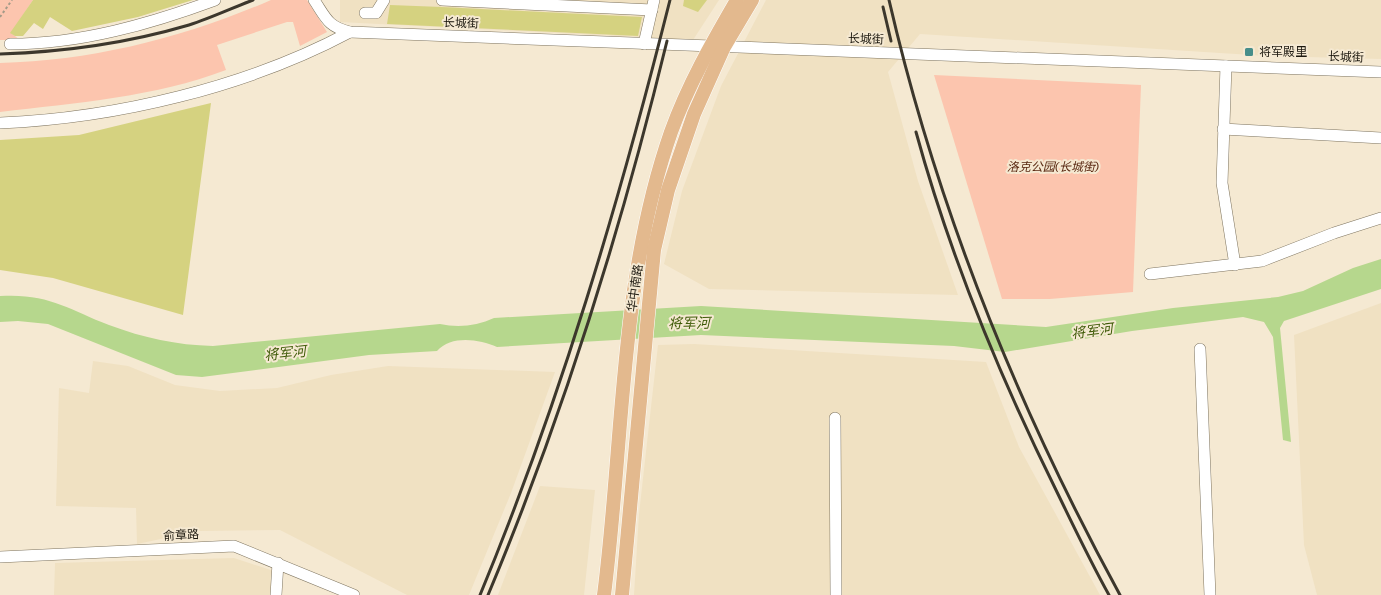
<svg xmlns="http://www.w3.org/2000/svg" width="1381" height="595" viewBox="0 0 1381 595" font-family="'Roboto Serif','Noto Sans SC',serif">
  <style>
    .built { fill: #f0e1c2 }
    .green { fill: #fcc5ae }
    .water { fill: #b6d78d }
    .building { fill: #d5d280 }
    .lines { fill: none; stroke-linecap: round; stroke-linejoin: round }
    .minor-casing { stroke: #7e745f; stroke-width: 12 }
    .major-casing { stroke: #fff; stroke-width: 15 }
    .path { stroke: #a39a88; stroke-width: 2; stroke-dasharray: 2.5 2.5; stroke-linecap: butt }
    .minor { stroke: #fff; stroke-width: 11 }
    .major { stroke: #e3b98e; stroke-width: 14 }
    .rail { stroke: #3c372c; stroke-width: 3 }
    .poi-dot { fill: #478e8a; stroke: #f5e9d2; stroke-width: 2 }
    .labels { text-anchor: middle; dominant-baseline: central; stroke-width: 4; stroke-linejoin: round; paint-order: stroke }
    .street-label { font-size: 12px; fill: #1c180f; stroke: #f5e9d2 }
    .poi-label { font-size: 12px; fill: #1c180f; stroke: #f5e9d2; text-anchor: start }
    .park-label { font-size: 12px; font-style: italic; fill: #5a2912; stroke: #f5e9d2 }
    .water-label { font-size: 14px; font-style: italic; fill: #3e5a07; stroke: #f5e9d2 }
  </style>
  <rect width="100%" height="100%" fill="#f5e9d2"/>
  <g class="built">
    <path d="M 340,0 L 719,0 L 693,40 L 340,22 Z"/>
    <path d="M 766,0 L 1381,0 L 1381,59 L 1267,56 L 920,34 L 888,72 L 918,181 L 958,295 L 709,289 L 664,264 L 682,191 L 721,86 Z"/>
    <path d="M 1381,303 L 1381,595 L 1317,595 L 1304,545 L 1294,335 Z"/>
    <path d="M 694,344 L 986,362 L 1019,447 L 1100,595 L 634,595 L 639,514 L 658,345 Z"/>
    <path d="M 93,361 L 128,366 L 175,385 L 220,391 L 277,388 L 331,375 L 388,366 L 555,372 L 511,493 L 469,595 L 407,595 L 280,530 L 199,531 L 137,544 L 136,508 L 56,506 L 59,388 L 89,393 Z"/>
    <path d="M 540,486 L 595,490 L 584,595 L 498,595 Z"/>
    <path d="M 234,558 L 280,573 L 279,595 L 54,595 L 55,563 Z"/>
  </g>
  <g class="green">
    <path d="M 0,0 L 33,0 L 11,33 L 20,40 L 0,40 Z"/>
    <path d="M 271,0 L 307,0 L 327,32 L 300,46 L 293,22 L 287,22 L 217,45 L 226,70 C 155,97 75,103 0,112 L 0,63 C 93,61 186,37 271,0 Z"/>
    <path d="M 934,75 L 1141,85 L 1133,292 L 1050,299 L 1002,299 Z"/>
  </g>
  <path class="water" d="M 1381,259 L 1381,289 L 1284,321 L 1280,328 L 1291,442 L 1283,440 L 1273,337 L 1264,322 L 1243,317 L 1132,331 L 1005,352 L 954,346 L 701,335 L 497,347 C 479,339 451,335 437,351 L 369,355 L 202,377 L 176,375 L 48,324 L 18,321 L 0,322 L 0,296 C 48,293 68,309 109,325 C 144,338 176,345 213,346 L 440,324 C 458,328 477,326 494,318 L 701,306 L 1046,327 L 1173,308 L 1278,297 L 1303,291 L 1353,268 Z"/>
  <g class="building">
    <path d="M 33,0 L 193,0 L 138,17 L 72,31 L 50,17 L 43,29 L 34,23 L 23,36 L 15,36 L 10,33 Z"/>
    <path d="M 684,0 L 707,0 L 698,12 L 683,6 Z"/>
    <path d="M 390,5 L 442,7 L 642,17 L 638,36 L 576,33 L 387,24 Z"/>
    <path d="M 211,103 L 183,315 L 53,278 L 0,270 L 0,140 L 79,135 Z"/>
  </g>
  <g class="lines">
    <g class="minor-casing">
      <g id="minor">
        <path d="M 314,0 C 326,18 328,27 350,32 L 1381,72"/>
        <path d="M 442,0 L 652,10"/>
        <path d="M 365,13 L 376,13 L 384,0"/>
        <path d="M 10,44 C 80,44 150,24 215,0"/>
        <path d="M 644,44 L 654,0"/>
        <path d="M 1226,66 L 1222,183 L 1235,265"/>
        <path d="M 0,123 C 117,118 247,87 350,32"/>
        <path d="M 1223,129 L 1381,138"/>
        <path d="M 1150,274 L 1262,261 L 1334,233 L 1381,218"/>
        <path d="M 1200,349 L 1210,595"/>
        <path d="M 835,418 L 836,595"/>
        <path d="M 0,557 L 234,546 L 354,595"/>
        <path d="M 276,595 L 278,563"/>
      </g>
    </g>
    <g class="major-casing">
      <g id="major">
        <path d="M 604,595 C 624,440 619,281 671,132 C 688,85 712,43 737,0"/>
        <path d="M 622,595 L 654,250 L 668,190 L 694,114 L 724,47 L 752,0"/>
      </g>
    </g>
    <path class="path" d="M 0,17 L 12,0"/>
    <use href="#minor" class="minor"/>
    <use href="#major" class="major"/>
    <g class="rail">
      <path d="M 889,0 C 937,208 1018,408 1120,595"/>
      <path d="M 883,7 L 891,41"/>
      <path d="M 0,54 C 63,52 128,43 189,25 C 211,18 232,8 253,0"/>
      <path d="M 916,132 C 950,256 999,375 1056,490 C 1073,525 1090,561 1109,595"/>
      <path d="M 480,595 C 560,402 619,203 670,0"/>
      <path d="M 488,595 C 563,416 621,230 667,41"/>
    </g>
  </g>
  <rect class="poi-dot" x="1244" y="47" width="10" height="10" rx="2.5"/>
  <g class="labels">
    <g class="street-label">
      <text transform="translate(461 23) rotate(2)">长城街</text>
      <text transform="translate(866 39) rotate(2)">长城街</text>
      <text transform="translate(1346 57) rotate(2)">长城街</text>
      <text transform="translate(635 288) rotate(-82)">华中南路</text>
      <text transform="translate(181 535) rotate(-3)">俞章路</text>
    </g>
    <g class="poi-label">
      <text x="1259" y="52">将军殿里</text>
    </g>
    <g class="park-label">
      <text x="1053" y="167">洛克公园(长城街)</text>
    </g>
    <g class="water-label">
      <text transform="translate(689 323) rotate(-1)">将军河</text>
      <text transform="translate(1092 331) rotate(-7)">将军河</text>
      <text transform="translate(285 353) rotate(-6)">将军河</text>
    </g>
  </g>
</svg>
